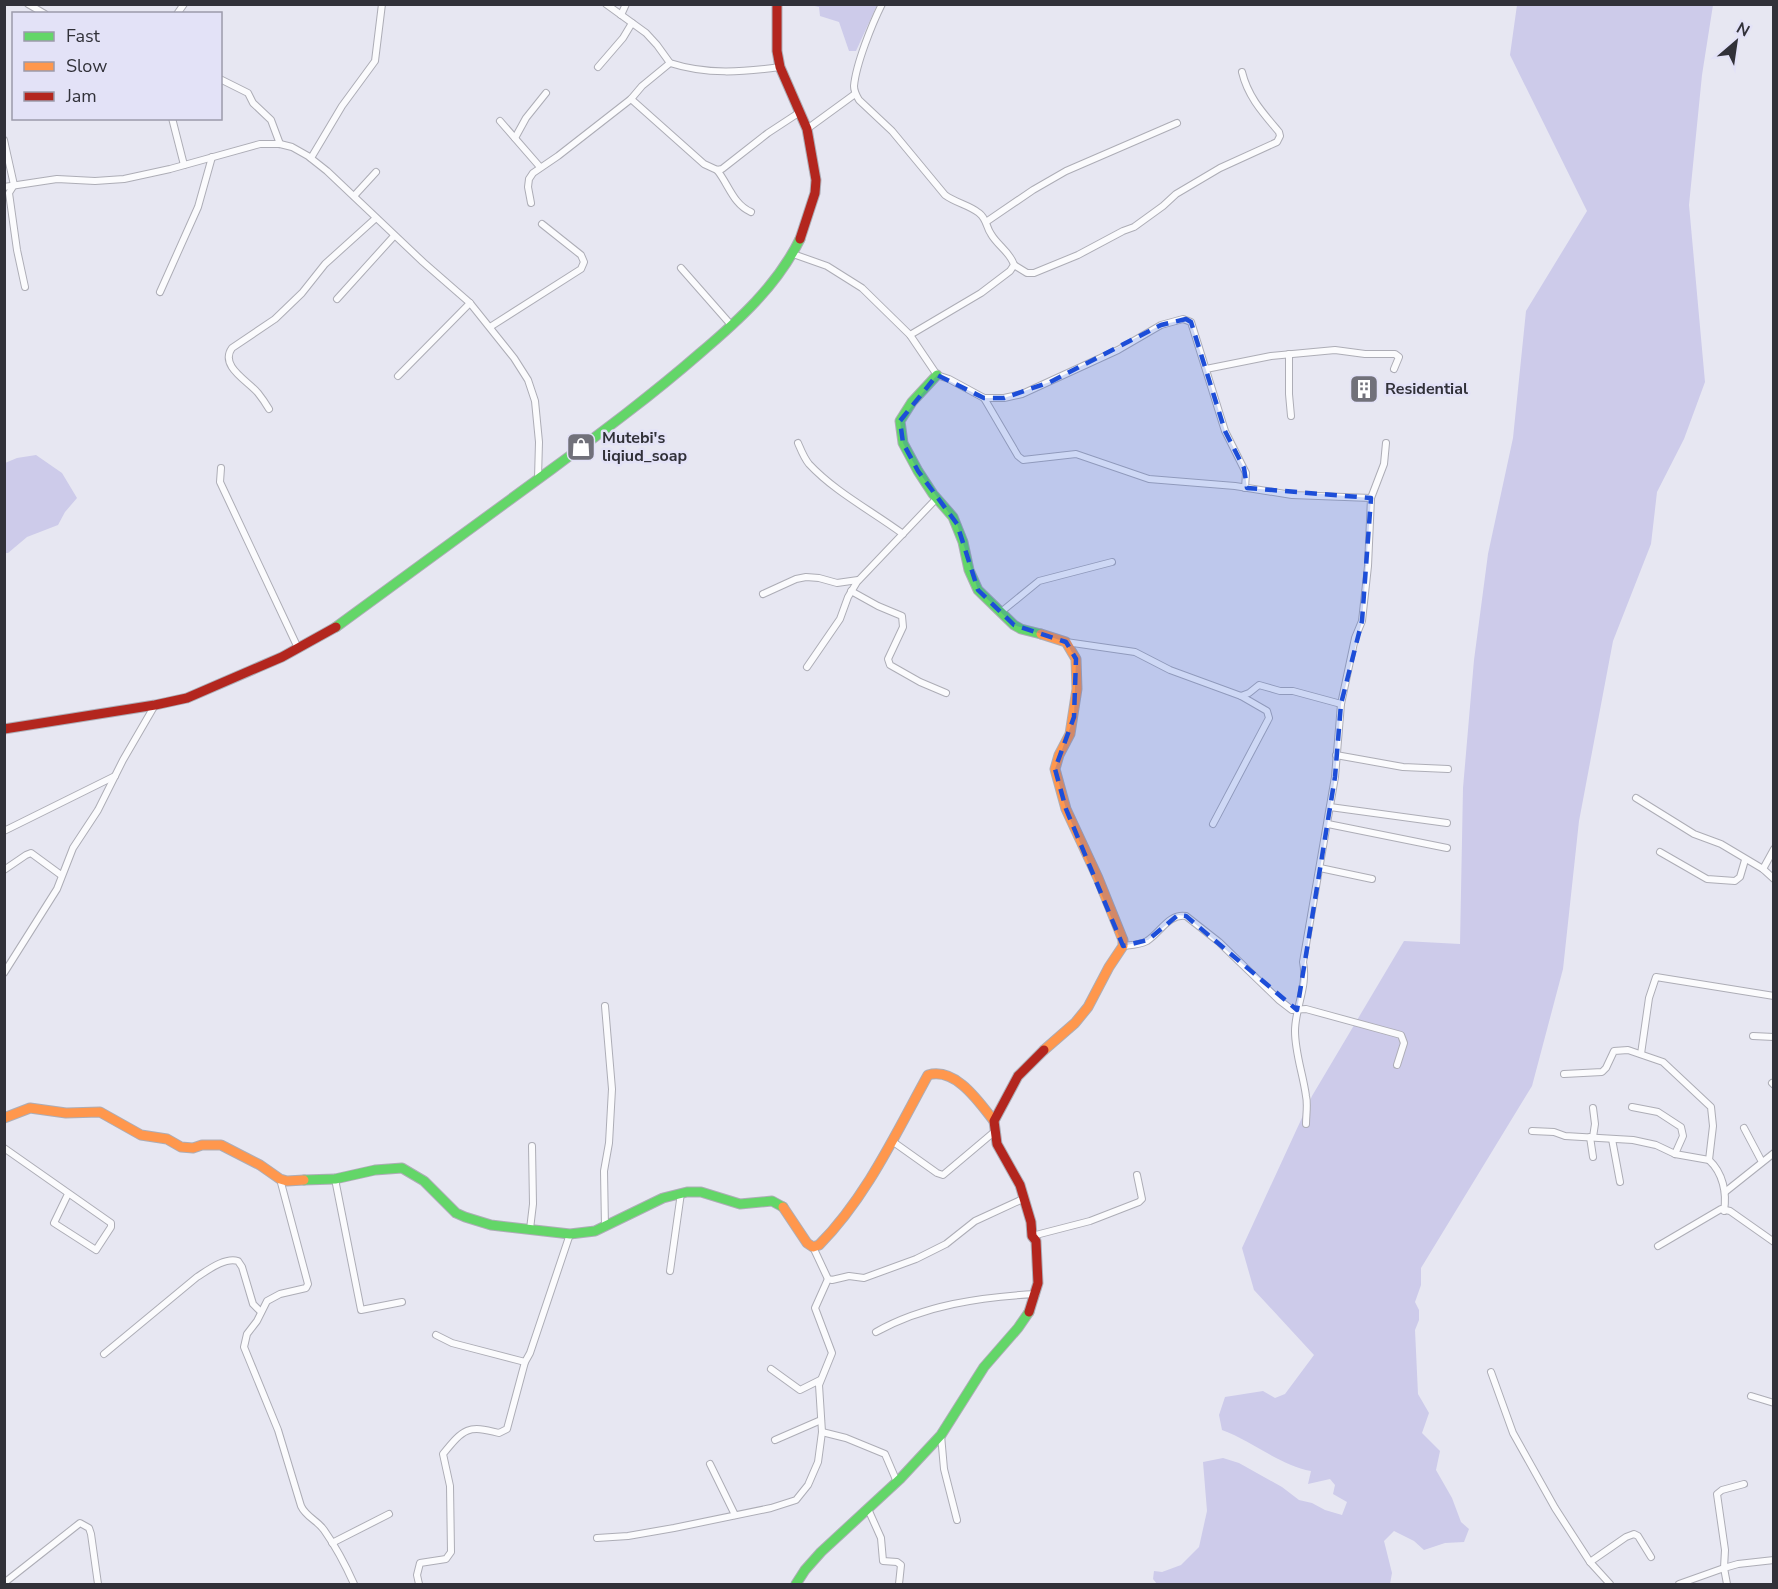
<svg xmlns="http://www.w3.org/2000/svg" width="1778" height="1589" viewBox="0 0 1778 1589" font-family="'Nunito Sans',sans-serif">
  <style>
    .green { fill: #cdcbea }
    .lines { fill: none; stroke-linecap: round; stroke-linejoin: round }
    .street-casing { stroke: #adadb6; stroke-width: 8 }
    .fast-casing { stroke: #adadb6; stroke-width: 11 }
    .slow-casing { stroke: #adadb6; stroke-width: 11 }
    .jam-casing { stroke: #adadb6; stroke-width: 11 }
    .street { stroke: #fbfbfd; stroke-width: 6 }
    .fast { stroke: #63d668; stroke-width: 9 }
    .slow { stroke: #ff974d; stroke-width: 9 }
    .jam { stroke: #b3261e; stroke-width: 9 }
    .marked { fill: #1d4ed8; fill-opacity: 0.2; stroke: #1d4ed8; stroke-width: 4.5; stroke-dasharray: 12 8; stroke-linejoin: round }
    .labels { text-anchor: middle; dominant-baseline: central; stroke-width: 5; stroke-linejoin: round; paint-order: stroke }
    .poi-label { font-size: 16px; font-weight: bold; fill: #313139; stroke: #e3e2f7; text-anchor: start }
  </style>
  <rect width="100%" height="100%" fill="#e7e7f2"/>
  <g class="green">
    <path d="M 810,5 L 810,4 L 877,5 L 856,51 L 849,51 L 839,22 L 820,16 L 819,7 Z"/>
    <path d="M 1517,5 L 1713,5 L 1702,75 L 1689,205 L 1705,382 L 1684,439 L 1657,492 L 1651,544 L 1613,641 L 1579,821 L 1563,969 L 1532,1086 L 1421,1268 L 1421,1285 L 1415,1302 L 1419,1310 L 1419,1320 L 1415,1330 L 1418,1394 L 1429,1413 L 1422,1433 L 1440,1451 L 1436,1470 L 1452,1498 L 1461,1522 L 1469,1529 L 1464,1542 L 1445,1543 L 1424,1550 L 1414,1541 L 1394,1531 L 1384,1541 L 1392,1573 L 1390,1584 L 1157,1584 L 1153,1579 L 1154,1571 L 1162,1572 L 1181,1565 L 1199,1547 L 1207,1511 L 1203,1462 L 1223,1458 L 1239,1463 L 1282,1487 L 1299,1500 L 1312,1503 L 1325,1510 L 1342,1515 L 1347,1502 L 1333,1494 L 1335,1485 L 1330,1479 L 1308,1484 L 1311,1471 C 1281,1466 1252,1441 1222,1430 L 1219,1415 L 1225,1397 L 1263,1391 L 1275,1398 L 1285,1394 L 1314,1355 L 1254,1290 L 1242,1248 L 1312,1096 L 1404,941 L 1460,944 L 1463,788 L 1474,660 L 1488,554 L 1513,438 L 1526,311 L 1587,211 L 1510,55 Z"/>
    <path d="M 36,455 L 62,473 L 77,498 L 65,512 L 58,525 L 27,537 L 8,553 L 5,553 L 5,463 L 17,458 Z"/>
  </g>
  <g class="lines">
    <g class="street-casing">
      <g id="street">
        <path d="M 28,4 L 45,14"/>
        <path d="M 606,4 L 646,33 L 657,45 L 670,63 C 707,75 743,72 780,67"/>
        <path d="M 882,4 C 872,24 856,64 854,86 C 854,91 856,95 859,100 L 892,131 L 945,195 C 956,203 969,205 979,213 C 987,219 986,227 991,234 C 997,245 1011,253 1014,265 L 1010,271 L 981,293 L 910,335"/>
        <path d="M 177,14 L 184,4"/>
        <path d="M 621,15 L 626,4"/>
        <path d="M 598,67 L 623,38 L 632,23"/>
        <path d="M 220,79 L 248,93 L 253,103 L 271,120 L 280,144"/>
        <path d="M 631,99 L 704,164 L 717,170 L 722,169 L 768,133 L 800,112"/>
        <path d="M 172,118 L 184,165"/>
        <path d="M 500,121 L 540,167"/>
        <path d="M 807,129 L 855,94"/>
        <path d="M 515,138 L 526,118 L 546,93"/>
        <path d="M 4,140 L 14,185 L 9,193 L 17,250 L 25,287"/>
        <path d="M 311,158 L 342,106 L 375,61 L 382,4"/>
        <path d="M 717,170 C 729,185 733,204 751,212"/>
        <path d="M 4,187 L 57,179 L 95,181 L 124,179 L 170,169 L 260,144 L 280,144 L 292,147 L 308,156 L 327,171 L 423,262 L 470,303 L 514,358 L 528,380 L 535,401 L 539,442 L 538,478"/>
        <path d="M 354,196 L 376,172"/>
        <path d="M 531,203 L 528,187 L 529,179 L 533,173 L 558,156 L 631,99 L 642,86 L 670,63"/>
        <path d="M 986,222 L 1033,190 L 1066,171 L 1177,123"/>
        <path d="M 793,254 L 827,266 L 862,288 L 910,335 L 937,375 L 949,379 L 984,398 L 1004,398 L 1022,394 L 1118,350 L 1161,325 L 1183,319 L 1191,322 L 1225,431 L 1246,473 L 1245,488"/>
        <path d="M 1014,265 L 1027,273 L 1034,273 L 1078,255 L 1123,231 L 1134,227 L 1163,206 L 1176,194 L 1220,168 L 1277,142 L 1280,136 L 1279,132 C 1263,113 1248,97 1242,72"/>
        <path d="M 681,268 L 732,326"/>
        <path d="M 160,292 L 198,207 L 212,157"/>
        <path d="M 337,299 L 394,236"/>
        <path d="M 490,327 L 581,269 L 584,262 L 581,255 L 542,224"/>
        <path d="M 1289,354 L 1289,394 L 1291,416"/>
        <path d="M 1206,369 L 1271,356 L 1335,350 L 1365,354 L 1395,354 L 1399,357 L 1394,369"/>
        <path d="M 398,376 L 470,303"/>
        <path d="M 984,398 L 1018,456 L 1023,460 L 1076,454 L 1149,479 L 1235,486 L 1292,495 L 1371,498"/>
        <path d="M 269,409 C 266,404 262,398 258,393 C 248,381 219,366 232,348 L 275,319 L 302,293 L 325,264 L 376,218"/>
        <path d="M 798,443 C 801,450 804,458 809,464 C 835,492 872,511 903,534"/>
        <path d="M 221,468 L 220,482 L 298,648"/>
        <path d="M 851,591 L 878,606 L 902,616 L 903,627 L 888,659 L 890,665 L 920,682 L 946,693"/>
        <path d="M 763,594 L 796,579 L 806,577 L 819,578 L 837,583 L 858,580"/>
        <path d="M 1001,612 L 1039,581 L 1112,562"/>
        <path d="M 1066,642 L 1135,652 L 1170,670 L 1241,696 L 1249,693 L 1259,685 L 1280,691 L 1293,691 L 1341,704"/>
        <path d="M 807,667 L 840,619 L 848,597 L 857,582 L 937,498"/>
        <path d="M 1336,755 L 1403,767 L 1448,769"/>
        <path d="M 1636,798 L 1694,834 L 1721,844 L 1763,869 L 1774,879"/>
        <path d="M 1330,807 L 1447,823"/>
        <path d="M 1213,824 L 1269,718 L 1267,711 L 1241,696"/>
        <path d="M 1328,824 L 1447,848"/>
        <path d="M 4,831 L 115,776"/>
        <path d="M 1660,852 L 1707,879 L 1735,881 L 1740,877 L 1745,860"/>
        <path d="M 1320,868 L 1372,879"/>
        <path d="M 1763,869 L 1774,849"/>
        <path d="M 4,870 L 26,855 L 31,853 L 61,875"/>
        <path d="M 1123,946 C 1132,945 1139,945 1147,941 C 1160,933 1169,913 1186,916 L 1219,942 L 1279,1000 L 1292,1010 L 1306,1009 L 1401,1035 L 1404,1043 L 1397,1065"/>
        <path d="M 4,973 L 57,889 L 73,848 L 98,810 L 123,760 L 155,705"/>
        <path d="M 605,1006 L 612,1089 L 609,1143 L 604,1171 L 605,1227"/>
        <path d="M 1753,1036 L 1774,1037"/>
        <path d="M 1641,1054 L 1649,998 L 1656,977 L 1774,996"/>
        <path d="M 1564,1074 L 1602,1072 L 1606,1068 L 1614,1051 L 1628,1050 L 1663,1062 L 1711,1107 L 1713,1126 L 1709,1160 C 1723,1173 1727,1193 1724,1211"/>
        <path d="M 1772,1083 L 1774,1085"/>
        <path d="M 1632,1107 L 1658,1112 L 1681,1127 L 1683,1136 L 1675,1154"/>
        <path d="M 1306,1124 C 1306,1115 1308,1104 1306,1096 C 1303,1074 1295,1053 1295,1031 C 1295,1008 1308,986 1303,962 L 1335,777 L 1341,704 L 1355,638 L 1362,621 L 1368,566 L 1371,498 L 1384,464 L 1386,443"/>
        <path d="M 1744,1128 L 1762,1162"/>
        <path d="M 1532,1131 L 1554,1132 L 1565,1136 L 1633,1140 L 1656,1145 L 1675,1154 L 1709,1160"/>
        <path d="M 1590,1137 L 1593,1157"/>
        <path d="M 1593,1137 L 1595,1124 L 1593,1108"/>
        <path d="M 1612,1139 L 1620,1182"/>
        <path d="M 892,1141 L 937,1173 L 943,1175 L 994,1132"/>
        <path d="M 4,1148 L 111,1223 L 111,1227 L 96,1250 L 54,1223 L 68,1194"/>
        <path d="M 280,1179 L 308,1284 L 306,1288 L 280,1294 L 267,1301 L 257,1321 L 247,1334 L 244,1347 L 278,1430 L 301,1506 C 306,1517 317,1520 324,1530 C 336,1547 346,1566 354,1584"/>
        <path d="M 335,1179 L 361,1310 L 402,1302"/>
        <path d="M 1725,1192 L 1774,1153"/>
        <path d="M 530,1229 L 533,1204 L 532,1146"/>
        <path d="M 1032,1236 L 1090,1221 L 1139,1202 L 1142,1199 L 1137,1175"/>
        <path d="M 1658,1246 L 1721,1209 L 1730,1211 L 1774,1242"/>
        <path d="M 813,1247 L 828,1279 L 832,1280 L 849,1276 L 864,1278 L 916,1259 L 946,1244 L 975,1221 L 1025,1198"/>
        <path d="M 670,1271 L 681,1193"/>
        <path d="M 876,1332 C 924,1305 981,1297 1036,1294"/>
        <path d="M 436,1335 L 452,1343 L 525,1362"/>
        <path d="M 104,1354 L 197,1277 C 208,1270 225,1257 238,1261 L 242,1267 L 253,1304 L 261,1312"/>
        <path d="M 771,1369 L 800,1390 L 820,1380"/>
        <path d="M 1491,1372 L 1513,1433 L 1555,1508 L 1590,1562 L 1610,1584"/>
        <path d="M 1751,1396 L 1774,1403"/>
        <path d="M 822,1432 L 846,1438 L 885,1454 L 897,1482"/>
        <path d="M 941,1435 L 944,1469 L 957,1520"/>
        <path d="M 775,1440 L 821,1420"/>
        <path d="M 710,1464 L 735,1515"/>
        <path d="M 868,1509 L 881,1538 L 883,1561 L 897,1562 L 901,1565 L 899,1584"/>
        <path d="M 597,1538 L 628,1536 L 674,1528 L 771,1508 L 796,1500 L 808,1485 L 818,1462 L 822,1432 L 819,1385 L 832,1353 L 815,1308 L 828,1279"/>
        <path d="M 332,1543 L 389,1514"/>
        <path d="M 1590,1562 L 1626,1537 L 1634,1534 L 1638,1536 L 1651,1557"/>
        <path d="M 4,1583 L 80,1523 L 89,1528 L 91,1534 L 98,1584"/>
        <path d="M 419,1584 L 417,1575 L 420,1563 L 446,1559 L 451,1552 L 450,1486 L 443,1454 C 464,1428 468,1425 499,1433 L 507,1429 L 525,1362 L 530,1353 L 570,1234"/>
        <path d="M 1679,1584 L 1724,1568 L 1725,1550 L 1717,1494 L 1722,1490 L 1744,1484"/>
        <path d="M 1727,1584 L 1724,1568 L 1738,1564 L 1774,1560"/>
      </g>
    </g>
    <g class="fast-casing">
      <g id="fast">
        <path d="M 937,375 L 912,402 L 900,421 L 903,443 L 918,471 L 933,494 L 953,517 L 963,542 L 969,570 L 978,590 L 1014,625 L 1021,629 L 1041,634"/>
        <path d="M 336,627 C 408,574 480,522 552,469 C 602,432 652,395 699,354 C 738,321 777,286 800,239"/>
        <path d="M 304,1180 L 335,1179 L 375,1170 L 402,1168 L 424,1181 L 456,1213 L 465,1217 L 491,1225 L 570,1234 L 595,1231 L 663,1198 L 687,1192 L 701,1192 L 740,1204 L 772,1201 L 783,1207"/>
        <path d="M 796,1584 L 805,1570 L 821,1552 L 900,1479 L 941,1435 L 984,1367 L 1018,1328 L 1029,1312"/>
      </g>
    </g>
    <g class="slow-casing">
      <g id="slow">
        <path d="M 1041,634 L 1066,642 L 1076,659 L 1077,689 L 1070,734 L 1059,755 L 1055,769 L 1066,809 L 1098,878 L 1123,940 L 1123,946 L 1109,967 L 1088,1007 L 1075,1023 L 1044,1050"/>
        <path d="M 4,1118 L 30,1108 L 66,1113 L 100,1112 L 141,1135 L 167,1139 L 181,1147 L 193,1148 L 202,1145 L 221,1145 L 260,1165 L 280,1179 L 287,1181 L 304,1180"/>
        <path d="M 783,1207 L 807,1243 L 813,1247 L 819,1245 C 866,1198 896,1133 928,1075 C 956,1067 979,1102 994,1121"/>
      </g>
    </g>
    <g class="jam-casing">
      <g id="jam">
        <path d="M 777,4 L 777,51 L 780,67 L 807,129 L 816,180 L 815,193 L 800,239"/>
        <path d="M 4,729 L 155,705 L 187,698 L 282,657 L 336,627"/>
        <path d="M 1029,1312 L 1038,1283 L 1036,1241 L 1032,1236 L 1031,1222 L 1020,1185 L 997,1144 L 994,1121 L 1018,1076 L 1044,1050"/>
      </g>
    </g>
    <use href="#street" class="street"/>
    <use href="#fast" class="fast"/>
    <use href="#slow" class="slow"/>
    <use href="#jam" class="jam"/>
  </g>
  <path class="marked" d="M 1186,319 L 1191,322 L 1225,431 L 1244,468 L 1247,488 L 1371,498 L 1362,621 L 1341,704 L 1335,777 L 1297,1010 L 1186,916 L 1178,915 L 1148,940 L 1123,946 L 1066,809 L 1055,769 L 1074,717 L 1076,659 L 1066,642 L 1014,625 L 978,590 L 957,524 L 918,471 L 903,443 L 900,421 L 937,375 L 984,398 L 1004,398 L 1050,382 L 1161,325 Z"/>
  <defs>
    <g id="building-square" transform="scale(1.5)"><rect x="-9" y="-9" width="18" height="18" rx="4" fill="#71717a" stroke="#e3e2f7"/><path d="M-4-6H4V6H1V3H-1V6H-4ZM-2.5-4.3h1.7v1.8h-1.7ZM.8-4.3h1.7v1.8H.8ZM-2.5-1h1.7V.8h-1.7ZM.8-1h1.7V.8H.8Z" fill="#fff"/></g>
    <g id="shop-square" transform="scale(1.5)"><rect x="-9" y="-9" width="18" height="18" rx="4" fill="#71717a" stroke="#e3e2f7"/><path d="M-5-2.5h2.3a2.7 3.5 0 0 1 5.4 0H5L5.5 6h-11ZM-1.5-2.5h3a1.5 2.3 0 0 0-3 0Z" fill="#fff"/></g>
  </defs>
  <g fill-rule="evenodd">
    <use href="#building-square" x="1364" y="389"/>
    <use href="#shop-square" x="581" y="447"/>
  </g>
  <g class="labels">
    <g class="poi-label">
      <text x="1385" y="389">Residential</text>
      <text x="602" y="438">Mutebi's<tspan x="602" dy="18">liqiud_soap</tspan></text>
    </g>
  </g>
  <rect width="1778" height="1589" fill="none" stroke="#313139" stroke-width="12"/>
  <rect x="12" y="12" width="210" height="108" fill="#e3e2f7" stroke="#9c9bab" stroke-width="1.5"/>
  <rect x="24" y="32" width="30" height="9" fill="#63d668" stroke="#9c9bab" stroke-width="1.5"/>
  <text x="66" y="42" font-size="18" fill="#313139">Fast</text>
  <rect x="24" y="62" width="30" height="9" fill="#ff974d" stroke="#9c9bab" stroke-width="1.5"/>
  <text x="66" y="72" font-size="18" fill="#313139">Slow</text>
  <rect x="24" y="92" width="30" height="9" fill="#b3261e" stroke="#9c9bab" stroke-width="1.5"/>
  <text x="66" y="102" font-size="18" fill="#313139">Jam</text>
  <g transform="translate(1736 42) rotate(29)" stroke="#e3e2f7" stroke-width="4.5" paint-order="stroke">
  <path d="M0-4.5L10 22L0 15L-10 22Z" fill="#313139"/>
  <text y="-9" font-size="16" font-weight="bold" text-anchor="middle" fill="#313139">N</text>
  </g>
</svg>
